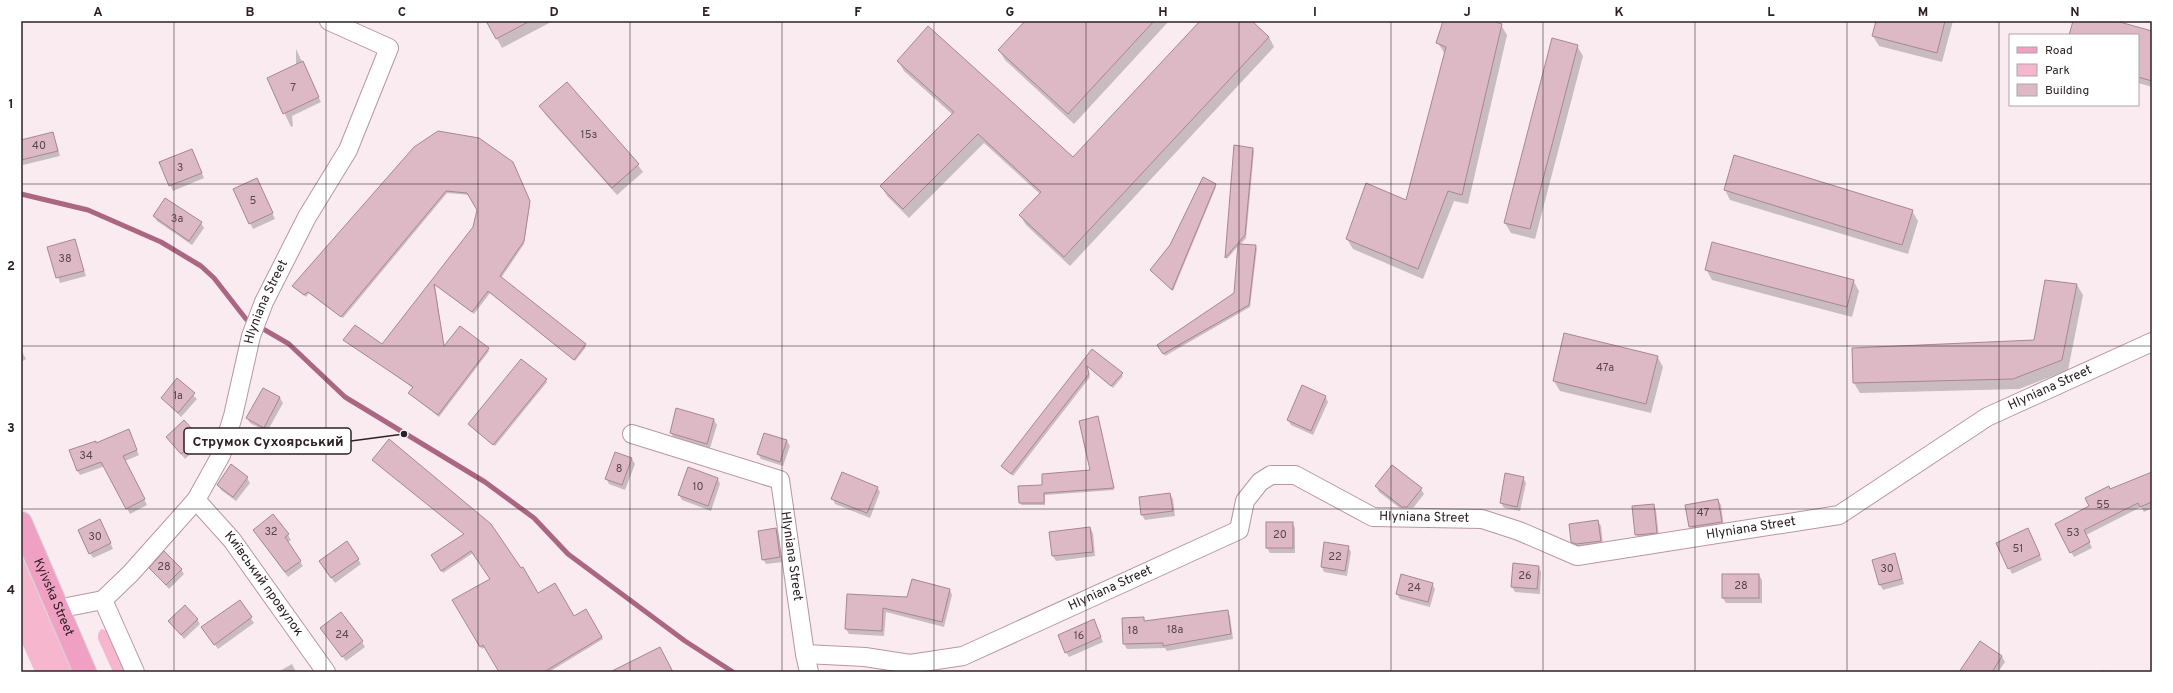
<svg xmlns="http://www.w3.org/2000/svg" width="2173" height="693" viewBox="0 0 2173 693" font-family="Overpass,sans-serif">
  <style>
    .green { fill: #f6b7ce }
    .shadow { fill: #0003 }
    .lines { fill: none; stroke-linecap: round; stroke-linejoin: round }
    .stream { stroke: #ab6781; stroke-width: 5 }
    .building { fill: #ddb9c6; stroke: #a88692 }
    .minor-casing { stroke: #b896a2; stroke-width: 20 }
    .primary-casing { stroke: #d1cecf; stroke-width: 24 }
    .minor { stroke: #fff; stroke-width: 18 }
    .primary { stroke: #f0a0c3; stroke-width: 22 }
    .grid { fill: none; stroke: #2e2025; stroke-width: 1; stroke-opacity: 0.55 }
    .labels { text-anchor: middle; dominant-baseline: central; stroke-width: 3.5; stroke-linejoin: round; paint-order: stroke }
    .number-label { font-size: 11px; fill: #5a464d }
    .street-label { font-size: 13px; fill: #2e2025; stroke: #fff }
    .leader { fill: none; stroke: #2e2025; stroke-width: 1.5 }
    .callout-dot { fill: #2e2025; stroke: #fff; stroke-width: 1.5 }
    .callout { fill: #fff; stroke: #2e2025; stroke-width: 1.5 }
    .callout-label { font-size: 14px; text-anchor: middle; font-weight: bold; fill: #2e2025 }
    .neatline { fill: none; stroke: #2e2025; stroke-width: 1.5 }
    .grid-label { font-size: 13px; text-anchor: middle; font-weight: bold; fill: #2e2025 }
  </style>
  <rect width="100%" height="100%" fill="#faebf0"/>
  <g class="green">
    <path d="M 21,554 L 72,672 L 35,672 L 21,641 Z"/>
    <path d="M 101,629 L 109,631 L 129,672 L 113,672 L 98,639 L 98,634 Z"/>
  </g>
  <g class="shadow">
    <path d="M 487,21 L 551,21 L 551,22 L 502,48 Z"/>
    <path d="M 1026,21 L 1169,21 L 1074,124 L 1005,60 L 999,50 Z"/>
    <path d="M 1201,21 L 1251,21 L 1269,37 L 1274,47 L 1070,266 L 1026,225 L 1020,215 L 1040,194 L 984,143 L 909,218 L 887,196 L 881,186 L 953,115 L 904,71 L 898,61 L 1073,159 Z"/>
    <path d="M 1444,21 L 1489,21 L 1501,25 L 1507,35 L 1468,204 L 1454,201 L 1423,279 L 1353,249 L 1347,239 L 1406,201 L 1445,54 L 1438,43 Z"/>
    <path d="M 1877,21 L 1953,21 L 1942,62 L 1879,46 L 1873,36 Z"/>
    <path d="M 2074,21 L 2112,21 L 2150,32 L 2152,24 L 2152,87 L 2138,83 L 2138,35 L 2070,35 Z"/>
    <path d="M 1577,46 L 1583,56 L 1535,239 L 1511,233 L 1505,223 Z"/>
    <path d="M 296,49 L 321,102 L 292,116 L 293,126 L 291,127 L 268,79 L 296,84 Z"/>
    <path d="M 567,83 L 638,165 L 643,172 L 617,195 L 545,114 L 541,106 Z"/>
    <path d="M 53,133 L 60,156 L 23,165 L 21,141 Z"/>
    <path d="M 1235,146 L 1253,149 L 1254,151 L 1246,238 L 1240,245 L 1255,246 L 1257,248 L 1250,307 L 1165,356 L 1159,345 L 1235,294 L 1239,245 L 1227,259 L 1226,257 Z"/>
    <path d="M 415,148 L 514,166 L 530,204 L 524,244 L 501,278 L 586,347 L 575,361 L 490,293 L 474,314 L 435,285 L 444,347 L 488,348 L 489,351 L 439,417 L 411,395 L 413,388 L 345,340 L 382,345 L 474,227 L 478,210 L 470,195 L 447,193 L 343,318 L 309,293 L 306,297 L 293,286 Z"/>
    <path d="M 192,150 L 204,178 L 173,191 L 160,163 Z"/>
    <path d="M 259,184 L 275,219 L 253,229 L 234,190 Z"/>
    <path d="M 1215,185 L 1216,187 L 1173,291 L 1151,270 Z"/>
    <path d="M 1725,190 L 1912,211 L 1918,221 L 1908,254 L 1730,200 Z"/>
    <path d="M 154,216 L 201,223 L 204,228 L 192,245 L 157,221 Z"/>
    <path d="M 74,240 L 86,276 L 60,283 L 49,248 Z"/>
    <path d="M 1706,269 L 1853,280 L 1859,291 L 1852,317 L 1712,280 Z"/>
    <path d="M 2077,285 L 2083,295 L 2068,370 L 2019,389 L 1860,393 L 1854,383 L 2035,341 Z"/>
    <path d="M 21,350 L 26,359 L 21,362 Z"/>
    <path d="M 1092,350 L 1123,376 L 1113,388 L 1087,366 L 1090,377 L 1013,476 L 1002,466 Z"/>
    <path d="M 1657,356 L 1663,367 L 1651,413 L 1560,391 L 1554,381 Z"/>
    <path d="M 178,380 L 197,399 L 181,417 L 162,398 Z"/>
    <path d="M 546,380 L 547,382 L 495,446 L 470,426 L 469,424 Z"/>
    <path d="M 263,389 L 280,398 L 283,403 L 267,432 L 250,423 L 247,418 Z"/>
    <path d="M 1325,396 L 1328,402 L 1313,435 L 1291,425 L 1288,420 Z"/>
    <path d="M 1098,417 L 1114,490 L 1045,495 L 1045,505 L 1021,505 L 1019,487 L 1043,486 L 1091,471 Z"/>
    <path d="M 714,420 L 717,425 L 710,448 L 674,438 L 671,433 Z"/>
    <path d="M 765,434 L 787,441 L 790,446 L 783,466 L 761,459 L 758,454 Z"/>
    <path d="M 131,436 L 139,455 L 125,461 L 147,505 L 130,514 L 105,466 L 80,475 L 77,470 L 96,444 Z"/>
    <path d="M 167,437 L 199,438 L 202,443 L 185,459 Z"/>
    <path d="M 616,453 L 632,459 L 635,464 L 625,490 L 609,484 L 606,478 Z"/>
    <path d="M 373,460 L 538,594 L 574,618 L 585,611 L 603,639 L 549,672 L 500,672 L 485,647 L 482,649 L 454,601 L 491,579 L 473,553 L 443,573 L 432,556 L 464,534 Z"/>
    <path d="M 2152,474 L 2152,508 L 2144,512 L 2141,507 L 2086,535 L 2092,548 L 2074,557 L 2071,552 L 2090,507 Z"/>
    <path d="M 247,478 L 250,483 L 236,501 L 221,490 L 218,485 Z"/>
    <path d="M 1523,478 L 1526,483 L 1520,511 L 1504,508 L 1501,503 Z"/>
    <path d="M 718,479 L 720,484 L 711,511 L 682,500 L 679,495 Z"/>
    <path d="M 1376,486 L 1421,489 L 1424,494 L 1410,512 L 1405,512 L 1379,492 Z"/>
    <path d="M 877,487 L 880,492 L 870,518 L 835,504 L 833,499 Z"/>
    <path d="M 1170,494 L 1173,499 L 1175,516 L 1145,520 L 1142,515 Z"/>
    <path d="M 1718,500 L 1721,505 L 1724,527 L 1693,532 L 1690,527 Z"/>
    <path d="M 1653,505 L 1656,510 L 1659,538 L 1639,539 L 1636,534 Z"/>
    <path d="M 273,515 L 288,535 L 291,540 L 287,543 L 303,566 L 288,577 L 257,535 Z"/>
    <path d="M 1598,521 L 1601,526 L 1603,546 L 1575,547 L 1572,542 Z"/>
    <path d="M 1292,523 L 1295,528 L 1295,553 L 1270,553 L 1267,548 Z"/>
    <path d="M 103,526 L 113,549 L 93,558 L 90,553 Z"/>
    <path d="M 1090,528 L 1093,533 L 1095,556 L 1056,561 L 1053,556 L 1050,533 Z"/>
    <path d="M 776,529 L 779,534 L 783,562 L 766,564 L 763,559 Z"/>
    <path d="M 2028,529 L 2042,560 L 2012,574 L 1998,543 Z"/>
    <path d="M 347,542 L 361,564 L 335,583 L 323,566 Z"/>
    <path d="M 1348,547 L 1351,552 L 1347,576 L 1324,572 L 1322,567 Z"/>
    <path d="M 1895,554 L 1904,584 L 1883,590 L 1880,585 Z"/>
    <path d="M 1538,566 L 1541,572 L 1540,594 L 1515,592 L 1512,587 Z"/>
    <path d="M 150,568 L 181,569 L 184,574 L 169,589 Z"/>
    <path d="M 1723,575 L 1759,575 L 1762,580 L 1762,603 L 1726,603 L 1723,598 Z"/>
    <path d="M 1432,584 L 1435,589 L 1430,607 L 1400,599 L 1397,594 Z"/>
    <path d="M 950,590 L 952,595 L 944,627 L 886,612 L 884,636 L 849,634 L 846,629 L 848,595 L 908,598 Z"/>
    <path d="M 239,601 L 254,623 L 218,649 L 206,632 Z"/>
    <path d="M 1227,611 L 1230,616 L 1233,639 L 1167,651 L 1165,648 L 1127,649 L 1124,644 L 1123,619 L 1143,618 L 1145,622 Z"/>
    <path d="M 197,619 L 200,624 L 184,639 L 170,621 Z"/>
    <path d="M 1096,625 L 1103,642 L 1069,657 L 1066,652 Z"/>
    <path d="M 325,633 L 362,642 L 365,647 L 346,661 Z"/>
    <path d="M 1980,642 L 2002,657 L 2005,662 L 1998,672 L 1961,672 Z"/>
    <path d="M 292,664 L 296,672 L 278,672 Z"/>
    <path d="M 2104,670 L 2106,672 L 2099,672 Z"/>
  </g>
  <g class="lines">
    <path class="stream" d="M 21,194 L 88,210 L 161,242 L 201,266 L 214,278 L 246,319 L 289,344 L 345,397 L 485,482 L 534,518 L 568,554 L 685,641 L 733,672"/>
  </g>
  <g class="building">
    <path d="M 486,21 L 530,21 L 496,39 Z"/>
    <path d="M 1025,21 L 1154,21 L 1068,114 L 998,50 Z"/>
    <path d="M 1200,21 L 1252,21 L 1269,37 L 1064,257 L 1019,215 L 1041,192 L 978,134 L 903,209 L 880,186 L 954,112 L 897,61 L 928,26 L 1073,157 Z"/>
    <path d="M 1443,21 L 1493,21 L 1502,24 L 1462,195 L 1448,191 L 1418,269 L 1346,239 L 1366,183 L 1406,200 L 1446,47 L 1436,43 Z"/>
    <path d="M 1876,21 L 1945,21 L 1937,53 L 1872,36 Z"/>
    <path d="M 2073,21 L 2116,21 L 2152,31 L 2152,81 L 2138,77 L 2138,35 L 2069,35 Z"/>
    <path d="M 1552,38 L 1578,45 L 1530,229 L 1504,223 Z"/>
    <path d="M 303,61 L 319,97 L 283,114 L 267,78 Z"/>
    <path d="M 567,82 L 639,164 L 612,188 L 539,106 Z"/>
    <path d="M 438,131 L 479,138 L 513,162 L 530,201 L 524,241 L 500,276 L 586,344 L 574,360 L 488,291 L 472,312 L 434,284 L 444,346 L 460,326 L 489,348 L 438,415 L 408,393 L 413,387 L 343,340 L 355,325 L 382,344 L 473,227 L 477,210 L 467,193 L 446,191 L 341,317 L 308,292 L 304,295 L 292,286 L 414,147 Z"/>
    <path d="M 53,132 L 58,151 L 21,160 L 21,140 Z"/>
    <path d="M 1234,145 L 1253,148 L 1245,235 L 1225,258 Z"/>
    <path d="M 192,149 L 202,173 L 169,186 L 159,162 Z"/>
    <path d="M 1734,155 L 1913,210 L 1902,245 L 1724,190 Z"/>
    <path d="M 1203,177 L 1216,184 L 1172,290 L 1150,270 L 1170,245 Z"/>
    <path d="M 257,178 L 273,213 L 249,224 L 233,189 Z"/>
    <path d="M 165,198 L 202,222 L 189,241 L 153,216 Z"/>
    <path d="M 75,239 L 84,271 L 56,278 L 47,247 Z"/>
    <path d="M 1712,242 L 1854,280 L 1847,307 L 1705,270 Z"/>
    <path d="M 1238,244 L 1256,245 L 1249,305 L 1163,354 L 1157,345 L 1234,293 Z"/>
    <path d="M 2045,280 L 2077,284 L 2062,360 L 2013,379 L 1853,383 L 1852,348 L 2034,340 Z"/>
    <path d="M 1564,333 L 1658,356 L 1646,404 L 1553,381 Z"/>
    <path d="M 1092,349 L 1123,373 L 1111,386 L 1087,366 L 1089,374 L 1011,474 L 1001,466 Z"/>
    <path d="M 521,359 L 547,379 L 493,445 L 468,424 Z"/>
    <path d="M 177,378 L 195,393 L 178,413 L 161,398 Z"/>
    <path d="M 1302,385 L 1326,396 L 1311,431 L 1287,420 Z"/>
    <path d="M 263,388 L 280,397 L 264,428 L 246,418 Z"/>
    <path d="M 676,408 L 714,419 L 707,444 L 670,433 Z"/>
    <path d="M 1098,416 L 1114,488 L 1044,493 L 1044,503 L 1019,503 L 1018,486 L 1042,485 L 1042,474 L 1090,470 L 1079,421 Z"/>
    <path d="M 184,420 L 200,438 L 181,454 L 166,437 Z"/>
    <path d="M 129,429 L 137,450 L 123,456 L 145,499 L 126,509 L 101,462 L 77,471 L 69,450 L 96,441 L 96,443 Z"/>
    <path d="M 764,433 L 787,440 L 780,462 L 757,454 Z"/>
    <path d="M 389,439 L 491,524 L 521,568 L 523,567 L 538,593 L 555,583 L 574,616 L 586,609 L 602,637 L 544,672 L 499,672 L 483,645 L 480,647 L 452,600 L 490,579 L 471,551 L 441,571 L 431,555 L 464,534 L 372,460 Z"/>
    <path d="M 615,452 L 632,458 L 622,485 L 605,479 Z"/>
    <path d="M 231,464 L 248,477 L 233,497 L 217,485 Z"/>
    <path d="M 1392,465 L 1422,488 L 1407,507 L 1402,507 L 1375,486 Z"/>
    <path d="M 688,467 L 718,478 L 708,506 L 678,495 Z"/>
    <path d="M 842,472 L 878,487 L 867,513 L 831,499 Z"/>
    <path d="M 2152,472 L 2152,502 L 2140,507 L 2138,503 L 2084,530 L 2090,542 L 2070,553 L 2055,524 L 2089,506 L 2085,498 L 2109,486 L 2110,489 Z"/>
    <path d="M 1505,473 L 1524,477 L 1517,507 L 1500,503 Z"/>
    <path d="M 1170,493 L 1173,511 L 1141,515 L 1139,497 Z"/>
    <path d="M 1718,499 L 1722,522 L 1689,527 L 1685,505 Z"/>
    <path d="M 1654,504 L 1657,533 L 1635,535 L 1632,506 Z"/>
    <path d="M 273,514 L 289,534 L 285,537 L 301,561 L 285,572 L 253,530 Z"/>
    <path d="M 100,519 L 111,543 L 89,554 L 78,530 Z"/>
    <path d="M 1598,520 L 1601,541 L 1576,544 L 1571,542 L 1569,524 Z"/>
    <rect x="1266" y="522" width="27" height="26"/>
    <path d="M 1090,527 L 1093,552 L 1052,556 L 1049,532 Z"/>
    <path d="M 776,528 L 780,557 L 762,560 L 758,531 Z"/>
    <path d="M 2028,528 L 2040,555 L 2008,569 L 1996,543 Z"/>
    <path d="M 347,541 L 359,559 L 331,578 L 319,561 Z"/>
    <path d="M 1324,542 L 1349,546 L 1345,571 L 1321,567 Z"/>
    <path d="M 164,551 L 182,569 L 166,585 L 149,568 Z"/>
    <path d="M 1895,553 L 1902,579 L 1879,585 L 1872,560 Z"/>
    <path d="M 1513,563 L 1539,566 L 1537,589 L 1511,587 Z"/>
    <path d="M 1401,574 L 1433,583 L 1428,602 L 1396,594 Z"/>
    <rect x="1722" y="574" width="37" height="24"/>
    <path d="M 912,579 L 950,589 L 942,622 L 883,608 L 882,631 L 845,629 L 847,594 L 907,597 Z"/>
    <path d="M 240,600 L 252,617 L 214,645 L 201,627 Z"/>
    <path d="M 185,605 L 198,619 L 181,635 L 168,621 Z"/>
    <path d="M 1228,610 L 1231,634 L 1163,646 L 1163,643 L 1123,644 L 1122,618 L 1144,617 L 1144,621 Z"/>
    <path d="M 341,612 L 363,641 L 342,657 L 320,628 Z"/>
    <path d="M 1094,619 L 1101,637 L 1065,653 L 1058,635 Z"/>
    <path d="M 1980,641 L 2002,656 L 1992,672 L 1959,672 Z"/>
    <path d="M 660,647 L 673,672 L 610,672 Z"/>
  </g>
  <g class="lines">
    <g class="minor-casing">
      <g id="minor">
        <path id="s1" d="M 632,434 L 780,480 L 805,654 L 865,657 L 910,664 L 963,656 L 1239,530 L 1245,501 L 1260,482 L 1271,475 L 1295,475 L 1373,517 L 1482,519 L 1519,531 L 1577,556 L 1839,515 L 1987,417 L 2152,342"/>
        <path id="s2" d="M 196,500 L 232,540 L 326,672"/>
        <path id="s3" d="M 103,600 L 131,573 L 196,500 L 221,455 L 233,416 L 251,336 L 264,302 L 307,217 L 348,150 L 389,48 L 329,21"/>
        <path d="M 103,600 L 135,672"/>
        <path d="M 57,609 L 103,600"/>
        <path d="M 805,654 L 809,672"/>
      </g>
    </g>
    <g class="primary-casing">
      <g id="primary">
        <path id="s4" d="M 21,523 L 85,672"/>
      </g>
    </g>
    <use href="#minor" class="minor"/>
    <use href="#primary" class="primary"/>
  </g>
  <path class="grid" d="M 174,21 L 174,672M 326,21 L 326,672M 478,21 L 478,672M 630,21 L 630,672M 782,21 L 782,672M 934,21 L 934,672M 1086,21 L 1086,672M 1239,21 L 1239,672M 1391,21 L 1391,672M 1543,21 L 1543,672M 1695,21 L 1695,672M 1847,21 L 1847,672M 1999,21 L 1999,672M 21,184 L 2152,184M 21,346 L 2152,346M 21,509 L 2152,509"/>
  <g class="labels">
    <g class="number-label">
      <text x="293" y="88">7</text>
      <text x="589" y="135">15з</text>
      <text x="39" y="146">40</text>
      <text x="180" y="168">3</text>
      <text x="253" y="201">5</text>
      <text x="177" y="219">3а</text>
      <text x="65" y="259">38</text>
      <text x="1605" y="368">47а</text>
      <text x="178" y="396">1а</text>
      <text x="86" y="456">34</text>
      <text x="619" y="469">8</text>
      <text x="698" y="487">10</text>
      <text x="2103" y="505">55</text>
      <text x="1703" y="513">47</text>
      <text x="271" y="532">32</text>
      <text x="2073" y="533">53</text>
      <text x="1280" y="535">20</text>
      <text x="95" y="537">30</text>
      <text x="2018" y="549">51</text>
      <text x="1335" y="557">22</text>
      <text x="164" y="567">28</text>
      <text x="1887" y="569">30</text>
      <text x="1525" y="576">26</text>
      <text x="1741" y="586">28</text>
      <text x="1414" y="588">24</text>
      <text x="1175" y="630">18а</text>
      <text x="1133" y="631">18</text>
      <text x="342" y="635">24</text>
      <text x="1079" y="636">16</text>
    </g>
    <g class="street-label">
      <text stroke="none"><textPath href="#s3" startOffset="348">Hlyniana Street</textPath></text>
      <text stroke="none"><textPath href="#s1" startOffset="1696">Hlyniana Street</textPath></text>
      <text stroke="none"><textPath href="#s1" startOffset="1024">Hlyniana Street</textPath></text>
      <text stroke="none"><textPath href="#s1" startOffset="1360">Hlyniana Street</textPath></text>
      <text stroke="none"><textPath href="#s1" startOffset="232">Hlyniana Street</textPath></text>
      <text stroke="none"><textPath href="#s2" startOffset="108">Київський провулок</textPath></text>
      <text stroke="none"><textPath href="#s1" startOffset="652">Hlyniana Street</textPath></text>
      <text stroke="none"><textPath href="#s4" startOffset="81">Kyivska Street</textPath></text>
    </g>
  </g>
  <path class="leader" d="M404 434L351 441"/>
  <circle class="callout-dot" cx="404" cy="434" r="4"/>
  <rect class="callout" x="184" y="428" width="167" height="26" rx="4"/>
  <g class="callout-label">
    <text x="268" y="446">Струмок Сухоярський</text>
  </g>
  <rect width="2173" height="693" fill="none" stroke="#ffffff" stroke-width="44"/>
  <rect x="2009" y="34" width="130" height="72" fill="#ffffff" stroke="#aba6a8"/>
  <rect x="2017" y="47" width="20" height="6" fill="#f0a0c3" stroke="#aba6a8"/>
  <text x="2045" y="54" font-size="12" fill="#2e2025">Road</text>
  <rect x="2017" y="64" width="20" height="12" fill="#f6b7ce" stroke="#aba6a8"/>
  <text x="2045" y="74" font-size="12" fill="#2e2025">Park</text>
  <rect x="2017" y="84" width="20" height="12" fill="#ddb9c6" stroke="#aba6a8"/>
  <text x="2045" y="94" font-size="12" fill="#2e2025">Building</text>
  <rect x="22" y="22" width="2129" height="649" class="neatline"/>
  <g class="grid-label">
    <text x="98" y="16">A</text>
    <text x="250" y="16">B</text>
    <text x="402" y="16">C</text>
    <text x="554" y="16">D</text>
    <text x="706" y="16">E</text>
    <text x="858" y="16">F</text>
    <text x="1010" y="16">G</text>
    <text x="1163" y="16">H</text>
    <text x="1315" y="16">I</text>
    <text x="1467" y="16">J</text>
    <text x="1619" y="16">K</text>
    <text x="1771" y="16">L</text>
    <text x="1923" y="16">M</text>
    <text x="2075" y="16">N</text>
    <text x="11" y="108">1</text>
    <text x="11" y="270">2</text>
    <text x="11" y="432">3</text>
    <text x="11" y="594">4</text>
  </g>
</svg>
